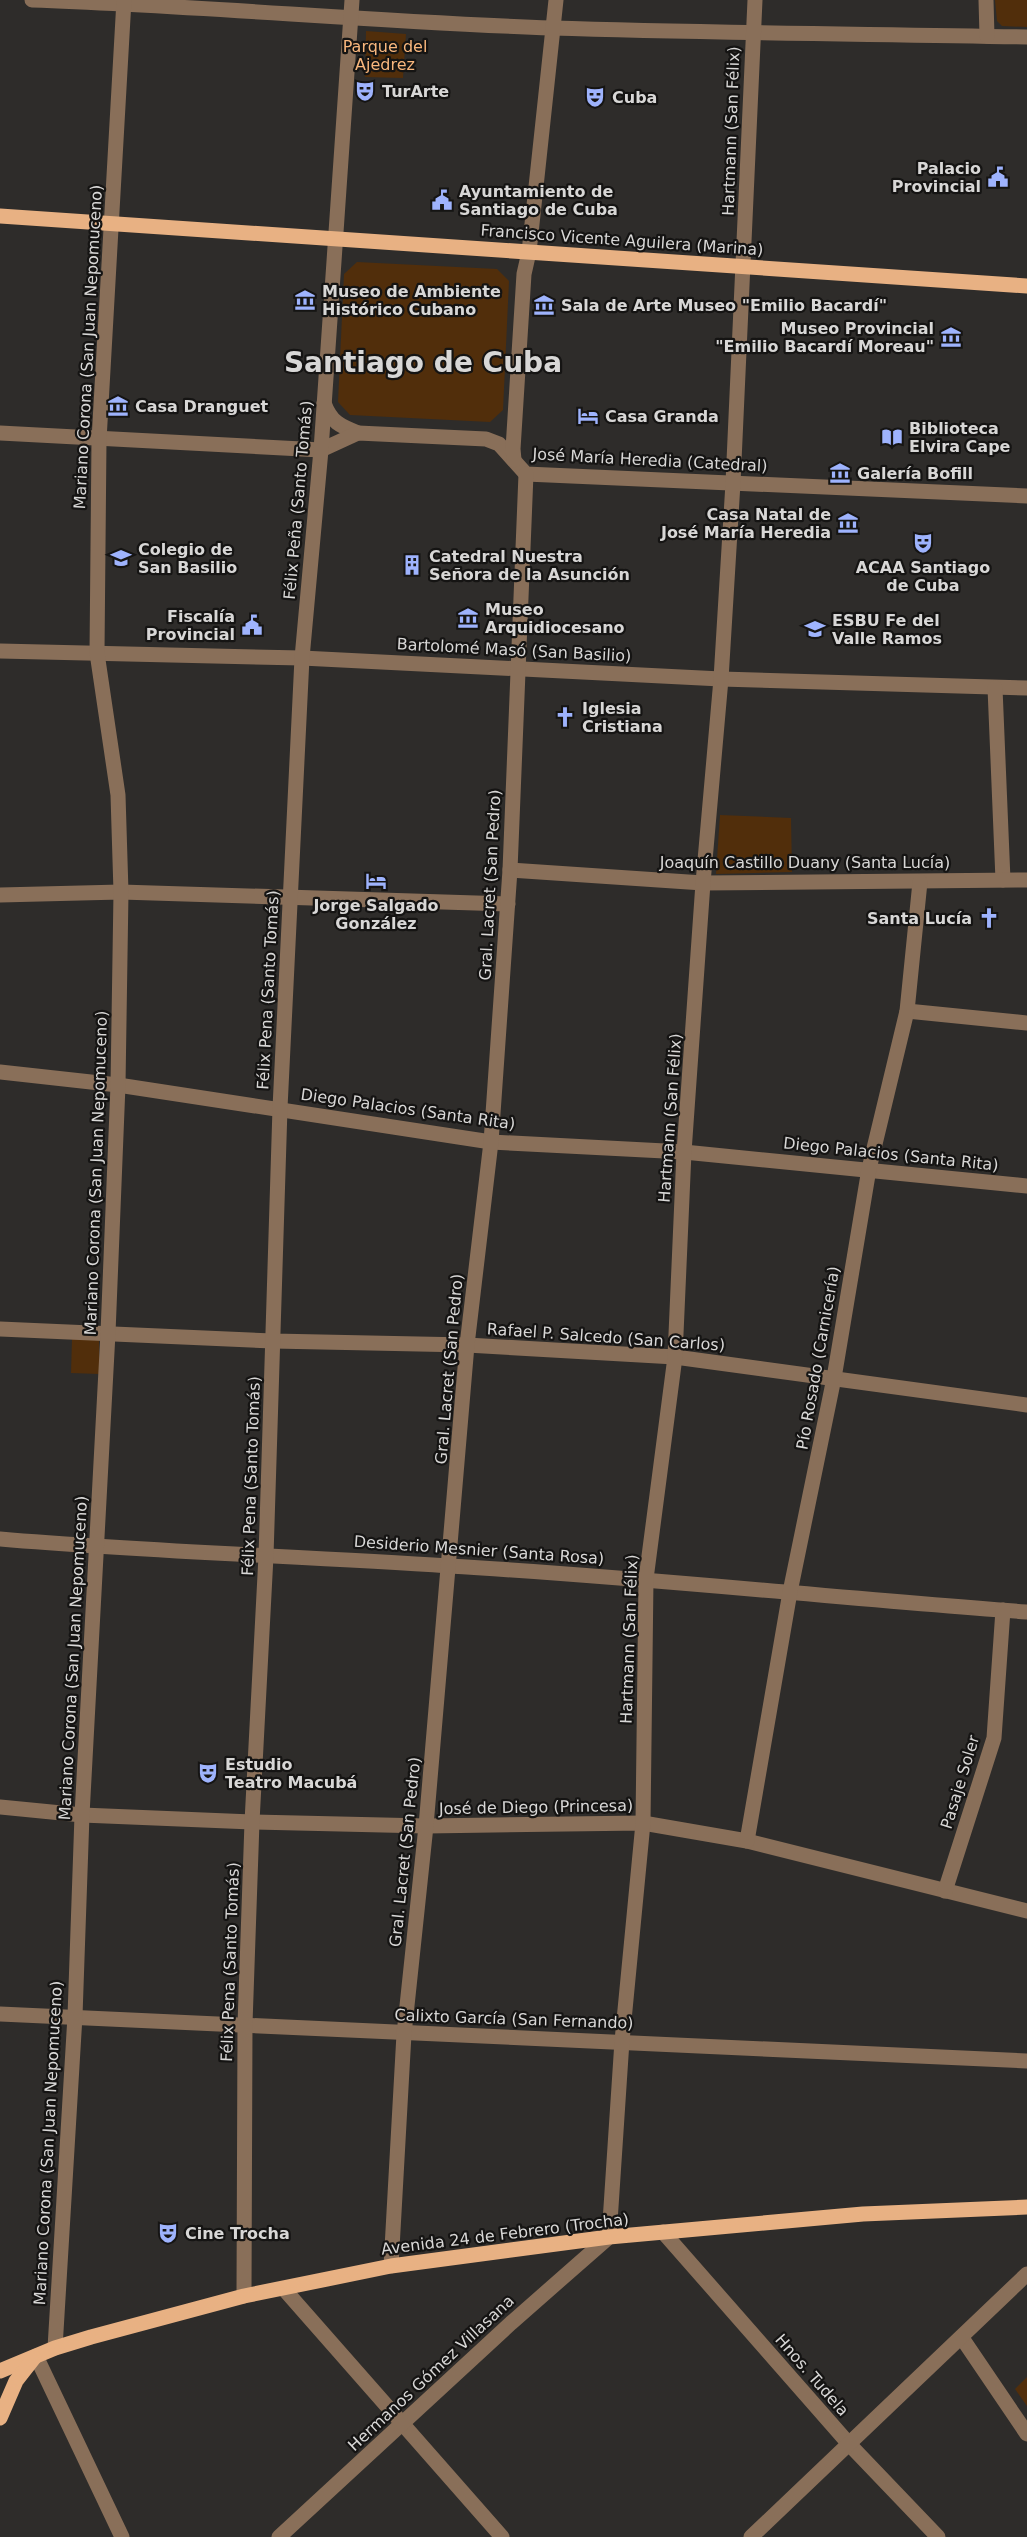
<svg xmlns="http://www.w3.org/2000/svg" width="1027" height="2537" viewBox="0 0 1027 2537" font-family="'DejaVu Sans',sans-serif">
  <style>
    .green { fill: #512e0b }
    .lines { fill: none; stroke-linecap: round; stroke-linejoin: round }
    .minor { stroke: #896f59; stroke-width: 15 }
    .major { stroke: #e8b183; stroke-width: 15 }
    .labels { text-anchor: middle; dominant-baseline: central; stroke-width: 4.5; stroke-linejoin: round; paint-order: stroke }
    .park-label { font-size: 16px; fill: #f9b77d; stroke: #151413 }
    .poi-label { font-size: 16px; font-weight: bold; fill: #d8d7d6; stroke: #151413; text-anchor: start }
    .street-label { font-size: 16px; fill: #d8d7d6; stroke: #151413 }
    .town-label { font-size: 28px; font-weight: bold; fill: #d8d7d6; stroke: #151413 }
  </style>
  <rect width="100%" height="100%" fill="#2e2c2a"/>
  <g class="green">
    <path d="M 995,0 L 1027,0 L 1027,27 L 1002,26 L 997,21 Z"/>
    <path d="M 366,31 L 406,34 L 403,78 L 365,77 Z"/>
    <path d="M 357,262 L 497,269 L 509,281 L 503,410 L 490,422 L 350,415 L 338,402 L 344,274 Z"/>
    <path d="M 720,815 L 791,818 L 792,872 L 716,874 Z"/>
    <path d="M 72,1339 L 99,1339 L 99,1374 L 71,1373 Z"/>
    <path d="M 1027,2377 L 1027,2406 L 1015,2389 Z"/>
  </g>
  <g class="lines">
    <g class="minor">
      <path d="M 32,0 C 205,6 378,22 552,28 C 710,33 869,34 1027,37"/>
      <path d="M 986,0 L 987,36"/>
      <path d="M 324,403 C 331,422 340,426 358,433"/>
      <path d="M 0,433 L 321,450 L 358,433 L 486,439 L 499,444 L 526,474 L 1027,496"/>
      <path d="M 514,460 L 513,449 L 524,274 L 529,252 L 556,0"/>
      <path d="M 0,651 L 302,658 L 721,679 L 1027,688"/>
      <path d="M 995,688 L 1003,880"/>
      <path d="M 510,870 L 703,883 L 1027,880"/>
      <path d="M 0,895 L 121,892 L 508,904"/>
      <path d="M 907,1011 L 1027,1023"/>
      <path d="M 0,1072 L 118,1085 L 491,1142 L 684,1152 L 1027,1186"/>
      <path d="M 0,1329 L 273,1341 L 467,1345 L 675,1357 L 1027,1405"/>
      <path d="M 0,1539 C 150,1552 300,1556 449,1566 C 642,1577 834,1598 1027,1612"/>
      <path d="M 0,1807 L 82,1815 L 252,1822 L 426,1826 L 643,1823 L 747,1841 L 1027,1911"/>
      <path d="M 747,1841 L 790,1592 L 834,1378 L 869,1169 L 907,1011 L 920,882"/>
      <path d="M 945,1891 L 994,1738 L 1003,1610"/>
      <path d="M 0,2014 L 1027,2061"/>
      <path d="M 663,2232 L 849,2444 L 938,2537"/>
      <path d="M 391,2266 L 404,2034 L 426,1826 L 467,1345 L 491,1142 L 510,870 L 526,474"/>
      <path d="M 284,2289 L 502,2537"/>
      <path d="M 244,2296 L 245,2024 L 252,1822 L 266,1556 L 280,1108 L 302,658 L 321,450 L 352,0"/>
      <path d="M 962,2338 L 1027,2434"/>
      <path d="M 55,2348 L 75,2016 L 82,1815 L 108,1333 L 118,1085 L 121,892 L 118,795 L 97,653 L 99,440 L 124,0"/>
      <path d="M 36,2356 L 122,2537"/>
      <path d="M 279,2537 L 511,2323 L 609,2237 L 622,2041 L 643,1823 L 646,1579 L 675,1357 L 684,1152 L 703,883 L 721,679 L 733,483 L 755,0"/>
      <path d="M 751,2537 L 1027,2274"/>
    </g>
    <g class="major">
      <path d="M 0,216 L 1027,286"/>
      <path d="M 0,2371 L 55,2348 L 91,2337 L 244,2296 L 391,2266 L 609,2237 L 863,2214 L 1027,2207"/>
      <path d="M 0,2418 L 16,2381 L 34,2358"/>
    </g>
  </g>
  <defs>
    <g id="theatre-bare" transform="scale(1.62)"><path d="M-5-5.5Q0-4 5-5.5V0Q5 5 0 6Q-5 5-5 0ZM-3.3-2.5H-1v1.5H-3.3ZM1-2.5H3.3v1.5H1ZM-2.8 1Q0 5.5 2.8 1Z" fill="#9eb3fd" stroke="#151413" stroke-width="2.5" paint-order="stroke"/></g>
    <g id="civic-bare" transform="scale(1.62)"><path d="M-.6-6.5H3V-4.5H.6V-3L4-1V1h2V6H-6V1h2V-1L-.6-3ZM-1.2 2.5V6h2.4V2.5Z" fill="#9eb3fd" stroke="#151413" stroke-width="2.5" paint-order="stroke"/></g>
    <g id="museum-bare" transform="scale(1.62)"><path d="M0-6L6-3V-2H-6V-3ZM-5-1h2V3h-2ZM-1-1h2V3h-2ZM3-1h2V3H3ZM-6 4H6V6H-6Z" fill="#9eb3fd" stroke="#151413" stroke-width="2.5" paint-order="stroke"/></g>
    <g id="hotel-bare" transform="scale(1.62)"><path d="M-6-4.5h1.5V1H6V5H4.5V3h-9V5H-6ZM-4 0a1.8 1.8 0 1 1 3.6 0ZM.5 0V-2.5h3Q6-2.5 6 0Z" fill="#9eb3fd" stroke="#151413" stroke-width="2.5" paint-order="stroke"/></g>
    <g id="library-bare" transform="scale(1.62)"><path d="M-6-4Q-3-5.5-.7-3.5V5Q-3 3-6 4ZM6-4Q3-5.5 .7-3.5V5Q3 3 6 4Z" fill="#9eb3fd" stroke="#151413" stroke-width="2.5" paint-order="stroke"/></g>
    <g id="university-bare" transform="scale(1.62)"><path d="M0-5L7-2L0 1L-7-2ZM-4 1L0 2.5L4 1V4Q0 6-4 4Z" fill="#9eb3fd" stroke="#151413" stroke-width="2.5" paint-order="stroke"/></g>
    <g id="building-bare" transform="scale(1.62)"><path d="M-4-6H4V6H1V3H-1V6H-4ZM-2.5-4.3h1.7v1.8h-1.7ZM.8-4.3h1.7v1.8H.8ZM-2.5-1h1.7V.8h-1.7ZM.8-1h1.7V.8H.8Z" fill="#9eb3fd" stroke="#151413" stroke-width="2.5" paint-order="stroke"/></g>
    <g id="school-bare" transform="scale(1.62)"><path d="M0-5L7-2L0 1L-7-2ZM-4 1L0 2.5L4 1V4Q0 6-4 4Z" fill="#9eb3fd" stroke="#151413" stroke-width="2.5" paint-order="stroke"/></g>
    <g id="church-bare" transform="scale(1.62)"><path d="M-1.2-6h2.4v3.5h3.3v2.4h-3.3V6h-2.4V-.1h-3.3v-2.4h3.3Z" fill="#9eb3fd" stroke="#151413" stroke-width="2.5" paint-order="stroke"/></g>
  </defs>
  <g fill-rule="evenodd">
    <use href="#theatre-bare" x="365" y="91"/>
    <use href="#theatre-bare" x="595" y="97"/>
    <use href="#civic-bare" x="998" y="177"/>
    <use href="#civic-bare" x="442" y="200"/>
    <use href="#museum-bare" x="305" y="300"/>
    <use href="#museum-bare" x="544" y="305"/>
    <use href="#museum-bare" x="951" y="337"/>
    <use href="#museum-bare" x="118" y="406"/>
    <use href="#hotel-bare" x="588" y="416"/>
    <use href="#library-bare" x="892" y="437"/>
    <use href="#museum-bare" x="840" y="473"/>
    <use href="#museum-bare" x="848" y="523"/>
    <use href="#theatre-bare" x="923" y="543"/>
    <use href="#university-bare" x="121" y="558"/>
    <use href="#building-bare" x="412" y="565"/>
    <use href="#museum-bare" x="468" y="618"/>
    <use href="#civic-bare" x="252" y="625"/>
    <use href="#school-bare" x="815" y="629"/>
    <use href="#church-bare" x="565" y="717"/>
    <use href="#hotel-bare" x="376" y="881"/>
    <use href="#church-bare" x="989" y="918"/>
    <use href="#theatre-bare" x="208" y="1773"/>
    <use href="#theatre-bare" x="168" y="2233"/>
  </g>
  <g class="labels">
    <g class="park-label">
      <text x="385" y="46">Parque del<tspan x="385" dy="18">Ajedrez</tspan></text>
    </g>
    <g class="poi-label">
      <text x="382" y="91">TurArte</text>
      <text x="612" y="97">Cuba</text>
      <text x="981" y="168" text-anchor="end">Palacio<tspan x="981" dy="18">Provincial</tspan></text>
      <text x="459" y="191">Ayuntamiento de<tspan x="459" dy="18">Santiago de Cuba</tspan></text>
      <text x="322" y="291">Museo de Ambiente<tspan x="322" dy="18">Histórico Cubano</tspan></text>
      <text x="561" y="305">Sala de Arte Museo "Emilio Bacardí"</text>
      <text x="934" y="328" text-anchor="end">Museo Provincial<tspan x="934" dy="18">"Emilio Bacardí Moreau"</tspan></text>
      <text x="135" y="406">Casa Dranguet</text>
      <text x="605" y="416">Casa Granda</text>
      <text x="909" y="428">Biblioteca<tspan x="909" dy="18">Elvira Cape</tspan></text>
      <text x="857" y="473">Galería Bofill</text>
      <text x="831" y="514" text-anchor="end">Casa Natal de<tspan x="831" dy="18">José María Heredia</tspan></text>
      <text x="138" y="549">Colegio de<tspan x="138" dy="18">San Basilio</tspan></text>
      <text x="429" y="556">Catedral Nuestra<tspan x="429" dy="18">Señora de la Asunción</tspan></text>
      <text x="923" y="567" text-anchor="middle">ACAA Santiago<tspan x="923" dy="18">de Cuba</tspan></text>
      <text x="485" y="609">Museo<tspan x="485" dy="18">Arquidiocesano</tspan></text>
      <text x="235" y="616" text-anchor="end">Fiscalía<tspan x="235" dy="18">Provincial</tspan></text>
      <text x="832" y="620">ESBU Fe del<tspan x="832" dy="18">Valle Ramos</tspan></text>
      <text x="582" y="708">Iglesia<tspan x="582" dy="18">Cristiana</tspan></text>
      <text x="376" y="905" text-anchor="middle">Jorge Salgado<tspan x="376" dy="18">González</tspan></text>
      <text x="972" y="918" text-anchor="end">Santa Lucía</text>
      <text x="225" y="1764">Estudio<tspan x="225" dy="18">Teatro Macubá</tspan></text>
      <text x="185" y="2233">Cine Trocha</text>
    </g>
    <g class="street-label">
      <text transform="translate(731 131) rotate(-88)">Hartmann (San Félix)</text>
      <text transform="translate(622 240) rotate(4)">Francisco Vicente Aguilera (Marina)</text>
      <text transform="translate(88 347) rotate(-87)">Mariano Corona (San Juan Nepomuceno)</text>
      <text transform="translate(650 460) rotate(3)">José María Heredia (Catedral)</text>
      <text transform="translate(298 500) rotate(-85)">Félix Peña (Santo Tomás)</text>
      <text transform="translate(514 650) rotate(3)">Bartolomé Masó (San Basilio)</text>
      <text x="805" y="862">Joaquín Castillo Duany (Santa Lucía)</text>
      <text transform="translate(490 885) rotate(-87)">Gral. Lacret (San Pedro)</text>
      <text transform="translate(268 990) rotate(-87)">Félix Pena (Santo Tomás)</text>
      <text transform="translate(408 1109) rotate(8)">Diego Palacios (Santa Rita)</text>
      <text transform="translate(670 1118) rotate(-86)">Hartmann (San Félix)</text>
      <text transform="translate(891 1154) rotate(6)">Diego Palacios (Santa Rita)</text>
      <text transform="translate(96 1173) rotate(-88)">Mariano Corona (San Juan Nepomuceno)</text>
      <text transform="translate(606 1337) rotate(4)">Rafael P. Salcedo (San Carlos)</text>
      <text transform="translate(818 1358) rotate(-80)">Pío Rosado (Carnicería)</text>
      <text transform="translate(449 1369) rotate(-85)">Gral. Lacret (San Pedro)</text>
      <text transform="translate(251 1476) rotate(-88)">Félix Pena (Santo Tomás)</text>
      <text transform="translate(479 1550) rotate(4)">Desiderio Mesnier (Santa Rosa)</text>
      <text transform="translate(629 1639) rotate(-88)">Hartmann (San Félix)</text>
      <text transform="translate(73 1658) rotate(-87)">Mariano Corona (San Juan Nepomuceno)</text>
      <text transform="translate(960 1782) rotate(-73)">Pasaje Soler</text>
      <text transform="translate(536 1807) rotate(-1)">José de Diego (Princesa)</text>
      <text transform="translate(405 1852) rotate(-84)">Gral. Lacret (San Pedro)</text>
      <text transform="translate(230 1962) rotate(-88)">Félix Pena (Santo Tomás)</text>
      <text transform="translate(514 2019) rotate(2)">Calixto García (San Fernando)</text>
      <text transform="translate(48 2143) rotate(-87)">Mariano Corona (San Juan Nepomuceno)</text>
      <text transform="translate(505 2234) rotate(-7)">Avenida 24 de Febrero (Trocha)</text>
      <text transform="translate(431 2373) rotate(-43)">Hermanos Gómez Villasana</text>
      <text transform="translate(812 2375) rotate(49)">Hnos. Tudela</text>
    </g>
    <g class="town-label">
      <text x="423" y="362">Santiago de Cuba</text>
    </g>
  </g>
</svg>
